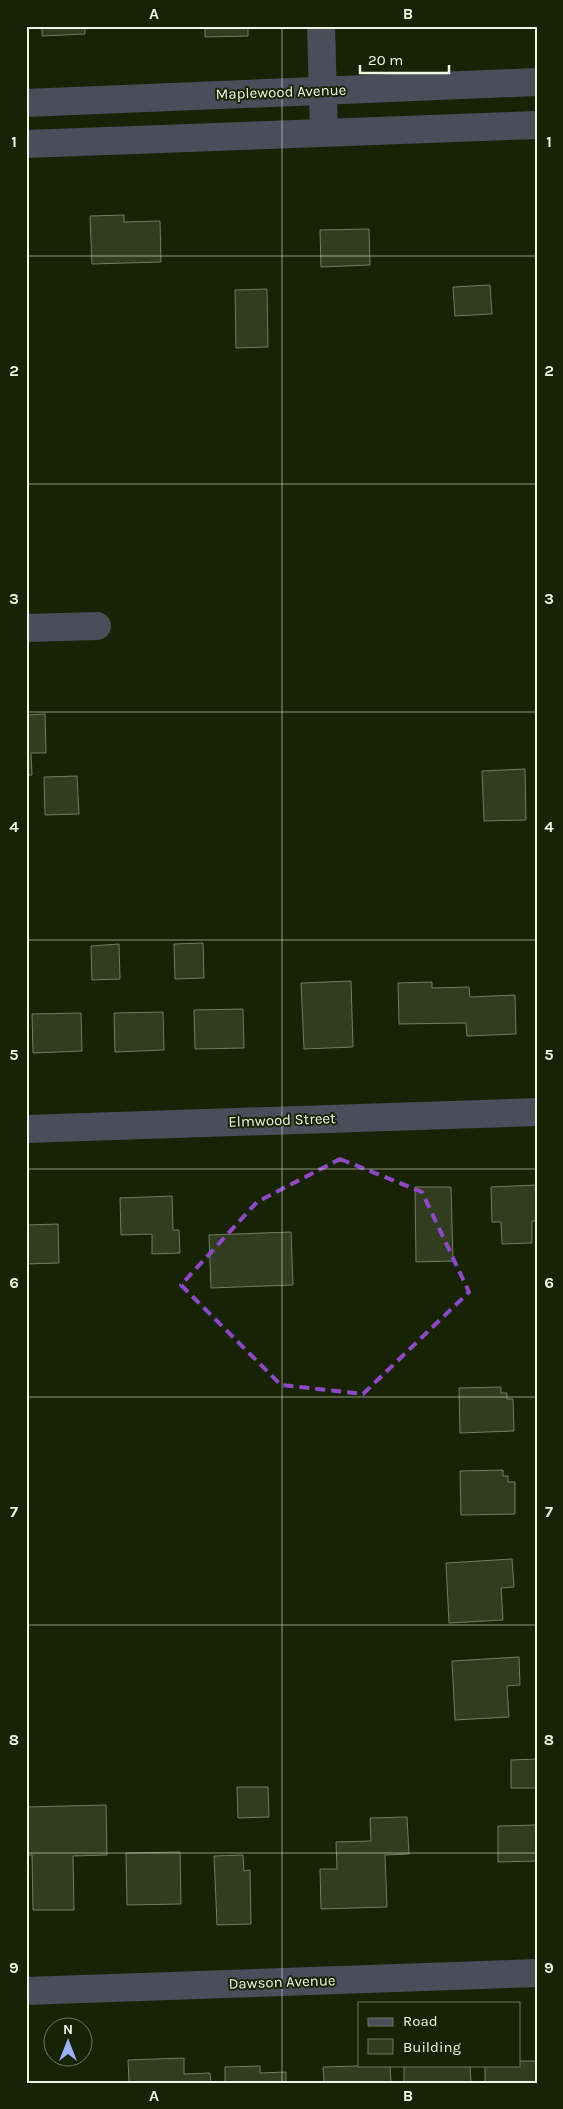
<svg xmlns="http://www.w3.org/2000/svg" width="563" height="2109" viewBox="0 0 563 2109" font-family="Karla,sans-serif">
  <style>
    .building { fill: #323d1f; stroke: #717e5e }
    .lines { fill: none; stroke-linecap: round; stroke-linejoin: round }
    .minor { stroke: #494e5b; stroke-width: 28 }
    .marked { fill: none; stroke: #8c4ac5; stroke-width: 4; stroke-dasharray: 10 6; stroke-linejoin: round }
    .grid { fill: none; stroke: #eff7e5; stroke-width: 1; stroke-opacity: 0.55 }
    .labels { text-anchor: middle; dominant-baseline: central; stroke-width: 4; stroke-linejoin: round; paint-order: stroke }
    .street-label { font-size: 15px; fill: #eff7e5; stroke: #182205 }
    .neatline { fill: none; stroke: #eff7e5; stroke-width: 2 }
    .grid-label { font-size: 16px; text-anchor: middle; font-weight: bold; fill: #eff7e5 }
  </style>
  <rect width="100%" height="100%" fill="#182205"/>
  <g class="building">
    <path d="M 42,26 L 85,26 L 85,34 L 42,36 Z"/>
    <path d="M 205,26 L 248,26 L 248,36 L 205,37 Z"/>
    <path d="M 124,215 L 124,222 L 160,221 L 161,262 L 92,264 L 90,216 Z"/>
    <path d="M 369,229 L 370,265 L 321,267 L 320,230 Z"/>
    <path d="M 490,285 L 492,314 L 455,316 L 453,287 Z"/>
    <path d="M 267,289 L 268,347 L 236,348 L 235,290 Z"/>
    <path d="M 45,714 L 46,753 L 31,753 L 32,775 L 26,775 L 26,715 Z"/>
    <path d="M 525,769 L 526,820 L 484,821 L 482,771 Z"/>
    <path d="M 77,776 L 79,814 L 45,815 L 44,777 Z"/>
    <path d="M 203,943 L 204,978 L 175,979 L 174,944 Z"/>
    <path d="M 119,944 L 120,979 L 92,980 L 91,946 Z"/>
    <path d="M 351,981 L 353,1047 L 304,1049 L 301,983 Z"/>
    <path d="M 432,982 L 432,988 L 469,987 L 470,997 L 515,995 L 516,1034 L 467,1036 L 466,1023 L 399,1024 L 398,983 Z"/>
    <path d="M 243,1009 L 244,1048 L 195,1049 L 194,1010 Z"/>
    <path d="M 163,1012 L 164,1050 L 115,1052 L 114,1013 Z"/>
    <path d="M 81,1013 L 82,1051 L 33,1053 L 32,1014 Z"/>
    <path d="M 536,1185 L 537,1221 L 532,1221 L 532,1243 L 502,1244 L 501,1222 L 492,1222 L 491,1187 Z"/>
    <path d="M 415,1187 L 451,1187 L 453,1261 L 416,1262 Z"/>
    <path d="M 172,1196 L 173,1230 L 179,1230 L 180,1253 L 152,1254 L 152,1234 L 121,1235 L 120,1198 Z"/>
    <path d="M 58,1224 L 59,1263 L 26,1264 L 26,1225 Z"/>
    <path d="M 291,1232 L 293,1285 L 211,1288 L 209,1235 Z"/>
    <path d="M 501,1387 L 501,1393 L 507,1393 L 507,1399 L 513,1399 L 514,1431 L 460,1433 L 459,1388 Z"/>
    <path d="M 503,1470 L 503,1476 L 508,1476 L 508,1482 L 515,1482 L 515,1514 L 461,1515 L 460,1471 Z"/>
    <path d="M 512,1559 L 514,1587 L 501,1588 L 503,1620 L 449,1623 L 446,1563 Z"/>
    <path d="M 519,1657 L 520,1685 L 507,1686 L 509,1717 L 455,1720 L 452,1661 Z"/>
    <path d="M 537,1759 L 537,1788 L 511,1788 L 511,1760 Z"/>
    <path d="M 237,1787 L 268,1787 L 269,1817 L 238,1818 Z"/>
    <path d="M 106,1805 L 107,1855 L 73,1856 L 74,1910 L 33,1910 L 32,1855 L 28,1855 L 27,1807 Z"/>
    <path d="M 407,1817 L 409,1854 L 385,1855 L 387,1907 L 321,1909 L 320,1869 L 337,1869 L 336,1842 L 371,1841 L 370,1818 Z"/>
    <path d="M 537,1825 L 537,1861 L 498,1862 L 498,1826 Z"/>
    <path d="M 180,1852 L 181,1904 L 127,1905 L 126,1853 Z"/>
    <path d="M 243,1855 L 244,1871 L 250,1870 L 251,1924 L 217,1925 L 214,1856 Z"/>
    <path d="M 184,2058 L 184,2074 L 210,2073 L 211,2083 L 129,2083 L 128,2060 Z"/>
    <path d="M 519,2061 L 537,2061 L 537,2083 L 485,2083 L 485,2065 L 519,2065 Z"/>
    <path d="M 390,2065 L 391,2083 L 324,2083 L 323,2067 Z"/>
    <path d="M 404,2065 L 470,2065 L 471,2083 L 404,2083 Z"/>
    <path d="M 260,2066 L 260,2073 L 286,2072 L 286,2083 L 225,2083 L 225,2067 Z"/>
  </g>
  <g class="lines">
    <g class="minor">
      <path d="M 321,26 L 324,132"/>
      <path d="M 26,103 L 537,82"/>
      <path d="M 26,144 L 537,125"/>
      <path d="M 26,628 L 97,626"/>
      <path d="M 26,1129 L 537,1112"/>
      <path d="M 26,1991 L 537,1973"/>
    </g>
  </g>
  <path class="marked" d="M 340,1159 L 422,1192 L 469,1292 L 363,1394 L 281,1385 L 181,1285 L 257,1202 Z"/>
  <path class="grid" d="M 282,26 L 282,2083M 26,256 L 537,256M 26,484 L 537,484M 26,712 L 537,712M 26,940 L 537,940M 26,1169 L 537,1169M 26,1397 L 537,1397M 26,1625 L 537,1625M 26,1853 L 537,1853"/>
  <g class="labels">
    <g class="street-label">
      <text transform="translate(281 92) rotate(-2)">Maplewood Avenue</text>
      <text transform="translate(282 1120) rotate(-2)">Elmwood Street</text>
      <text transform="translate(282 1982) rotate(-2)">Dawson Avenue</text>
    </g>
  </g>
  <rect width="563" height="2109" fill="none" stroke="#182205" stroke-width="55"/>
  <rect x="358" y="2002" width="162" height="65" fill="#182205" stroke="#6e775f"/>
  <rect x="368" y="2018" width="25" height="8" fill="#494e5b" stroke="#6e775f"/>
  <text x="403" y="2026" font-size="15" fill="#eff7e5">Road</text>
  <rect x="368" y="2039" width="25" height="15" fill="#323d1f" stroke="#6e775f"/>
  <text x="403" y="2052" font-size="15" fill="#eff7e5">Building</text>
  <g transform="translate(68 2042)"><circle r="24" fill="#182205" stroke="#6e775f"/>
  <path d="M0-4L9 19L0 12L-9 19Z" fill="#9cb4fd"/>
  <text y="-8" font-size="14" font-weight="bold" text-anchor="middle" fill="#eff7e5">N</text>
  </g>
  <path d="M360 65v8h89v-8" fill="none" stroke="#eff7e5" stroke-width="2.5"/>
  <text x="368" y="65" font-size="15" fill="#eff7e5" stroke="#182205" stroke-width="4" paint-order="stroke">20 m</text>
  <rect x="28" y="28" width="508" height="2054" class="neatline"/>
  <g class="grid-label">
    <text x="154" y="19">A</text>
    <text x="408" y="19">B</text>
    <text x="14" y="147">1</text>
    <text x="549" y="147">1</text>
    <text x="14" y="376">2</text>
    <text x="549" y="376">2</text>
    <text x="14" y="604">3</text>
    <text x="549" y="604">3</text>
    <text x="14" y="832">4</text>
    <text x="549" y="832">4</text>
    <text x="14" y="1060">5</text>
    <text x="549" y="1060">5</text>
    <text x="14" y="1288">6</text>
    <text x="549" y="1288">6</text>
    <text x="14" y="1517">7</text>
    <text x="549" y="1517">7</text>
    <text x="14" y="1745">8</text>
    <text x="549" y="1745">8</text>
    <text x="14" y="1973">9</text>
    <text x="549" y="1973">9</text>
    <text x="154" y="2101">A</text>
    <text x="408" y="2101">B</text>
  </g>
</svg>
